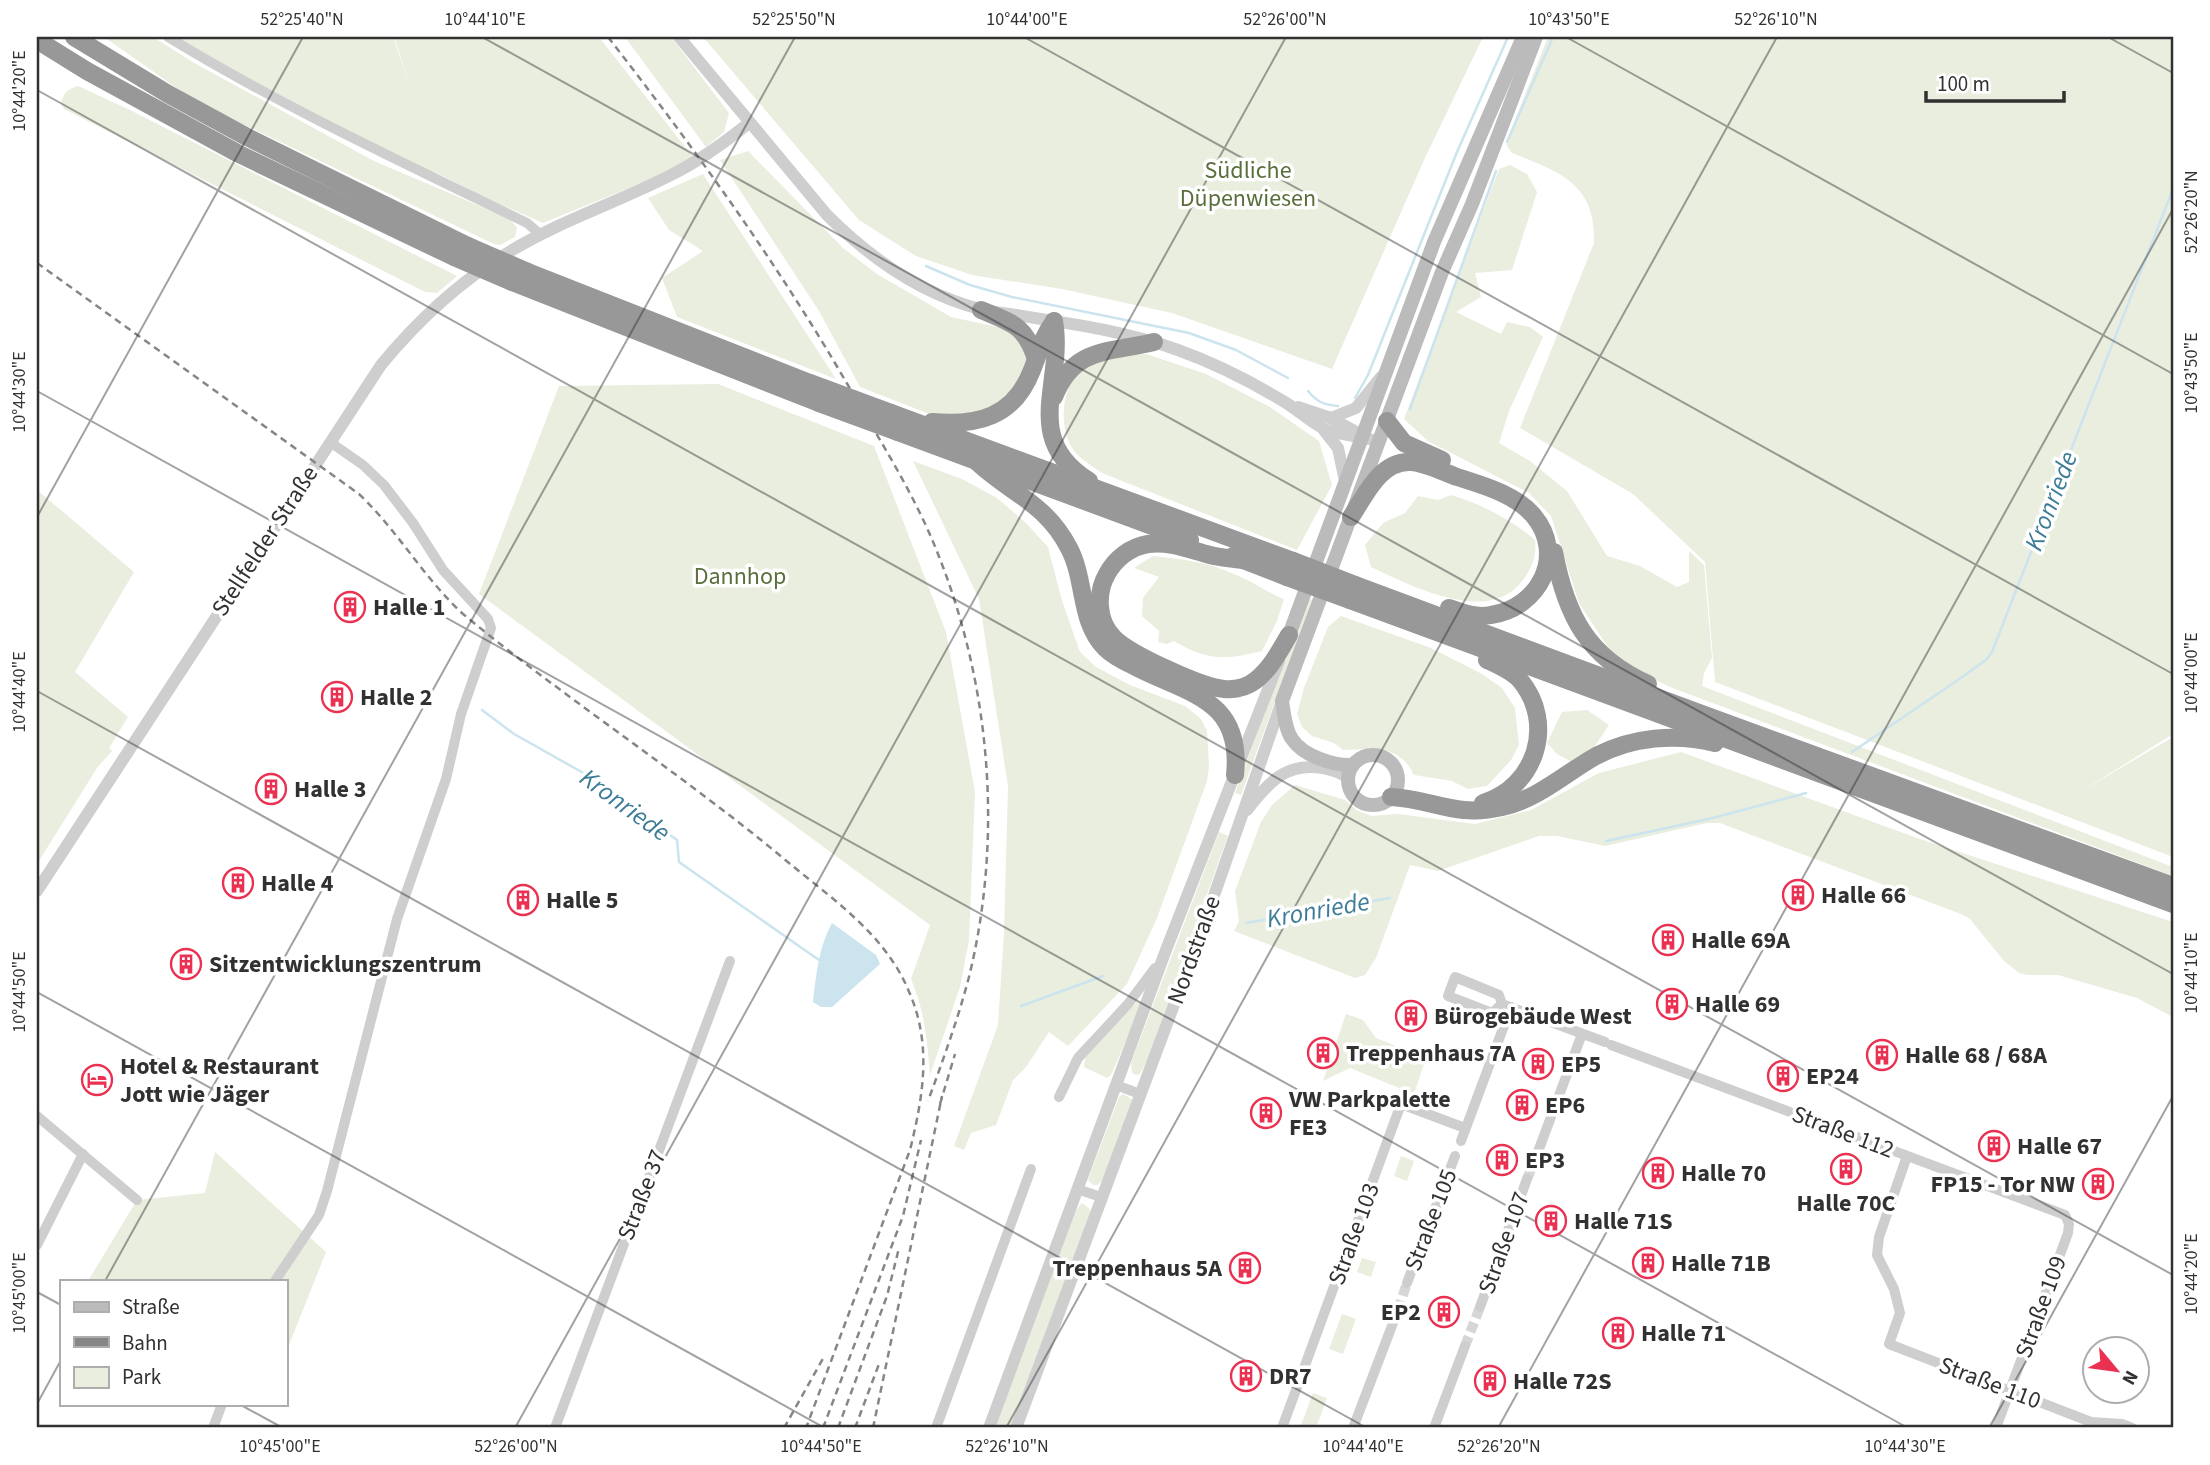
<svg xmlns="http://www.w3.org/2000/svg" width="2210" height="1465" viewBox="0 0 2210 1465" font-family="'Source Sans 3',sans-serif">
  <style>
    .green { fill: #e9eedf }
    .water { fill: #cbe4ee }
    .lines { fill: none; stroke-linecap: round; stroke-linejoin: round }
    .stream { stroke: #cbe4ee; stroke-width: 2.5 }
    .minor-tunnel { stroke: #d6d6d6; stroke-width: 10; stroke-dasharray: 10 5; stroke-linecap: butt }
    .minor { stroke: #cecece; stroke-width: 10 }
    .tertiary { stroke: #cecece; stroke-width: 12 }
    .secondary { stroke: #bbb; stroke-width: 14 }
    .motorway { stroke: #989898; stroke-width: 18 }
    .rail { stroke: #868686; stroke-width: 2.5; stroke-dasharray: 7 5; stroke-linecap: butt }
    .motorway-bridge { stroke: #989898; stroke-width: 18 }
    .ticks { fill: none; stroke: #313131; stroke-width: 2; stroke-opacity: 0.45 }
    .labels { text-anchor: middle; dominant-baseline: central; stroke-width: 7; stroke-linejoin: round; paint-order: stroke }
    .park-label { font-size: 24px; fill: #596f3c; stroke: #fff }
    .street-label { font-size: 24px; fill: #313131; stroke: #fff }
    .poi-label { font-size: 24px; font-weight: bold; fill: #313131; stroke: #fff; text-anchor: start }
    .water-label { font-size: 26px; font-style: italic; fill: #3c7c96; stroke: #fff }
    .neatline { fill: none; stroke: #313131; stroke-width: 2.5 }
    .ticks-label { font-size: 18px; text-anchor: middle; fill: #313131 }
  </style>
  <rect width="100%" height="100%" fill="#fff"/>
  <g class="green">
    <path d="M 104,37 L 153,37 L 196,64 L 374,161 L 508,218 L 517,227 L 515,237 L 500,245 L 494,244 L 207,107 L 181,91 Z"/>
    <path d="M 177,37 L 393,37 L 412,91 L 394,37 L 599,37 L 693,157 L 651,179 L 543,223 L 473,192 L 441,175 L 419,168 L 216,61 Z"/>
    <path d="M 625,37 L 671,37 L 729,113 L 724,132 L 706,147 Z"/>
    <path d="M 703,37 L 1483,37 L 1424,160 L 1332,369 L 1172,313 L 1062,289 L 972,275 L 916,256 L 859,220 Z"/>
    <path d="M 1548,37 L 2173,37 L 2173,734 L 2080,792 L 2173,737 L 2173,857 L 1715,682 L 1705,562 L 1633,494 L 1520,428 L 1594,243 C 1596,183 1559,172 1512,153 L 1507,146 L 1507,140 Z"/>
    <path d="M 78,86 L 130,110 L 457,276 L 437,293 L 425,292 L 64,109 L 61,103 C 64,92 68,89 78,86 Z"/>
    <path d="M 748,151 L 843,248 L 877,274 L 951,317 L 1007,329 L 1023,342 L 1027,356 L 1025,371 L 1018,386 L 989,413 L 932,415 L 860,387 L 819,311 L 720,160 Z"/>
    <path d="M 1510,165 L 1527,174 L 1537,192 L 1512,270 L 1475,273 L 1481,297 L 1456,312 L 1501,334 L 1507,322 L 1530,327 L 1543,337 L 1509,411 L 1499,443 L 1530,461 L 1567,491 L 1607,556 L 1640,566 L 1677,587 L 1689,582 L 1689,551 L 1704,565 L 1712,658 L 1704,673 L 1702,686 L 2173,867 L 2173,876 L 1670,687 L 1628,666 L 1609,649 L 1579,603 L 1551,516 L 1529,493 L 1428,441 L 1404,419 L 1499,169 Z"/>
    <path d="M 703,174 L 836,379 L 677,317 L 662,278 L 703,251 L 669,230 L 648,198 Z"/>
    <path d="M 1146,354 L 1206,374 L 1270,407 L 1319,441 L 1332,485 L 1297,550 L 1102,473 C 1094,467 1083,461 1076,453 C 1056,431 1061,380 1087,365 C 1105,355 1126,355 1146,354 Z"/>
    <path d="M 718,384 L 874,446 L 946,632 L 975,792 L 969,940 L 960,987 L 930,1075 C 927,1039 925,1013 911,979 L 930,925 L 479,594 L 559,386 Z"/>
    <path d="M 913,461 L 962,479 L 997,498 L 1026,523 L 1048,547 L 1062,601 L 1080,652 L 1096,667 L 1130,685 L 1185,706 L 1201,719 L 1207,731 L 1209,767 L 1207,781 L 1157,918 L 1127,984 L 1068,1046 L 1049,1032 L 1026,1067 L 1013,1080 L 996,1125 L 971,1133 L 964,1150 L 954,1146 L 998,1025 L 1004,932 L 1008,786 L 979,599 Z"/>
    <path d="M 37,490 L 134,572 L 75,672 L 128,717 L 109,748 L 112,751 L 97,768 L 37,864 Z"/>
    <path d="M 1451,495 C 1480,503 1512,520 1535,540 C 1537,555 1532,568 1523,580 C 1489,627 1410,585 1371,567 L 1365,545 L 1383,523 L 1405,513 L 1418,496 L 1438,500 Z"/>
    <path d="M 1153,556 C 1181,559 1208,562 1234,574 C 1252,581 1266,592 1284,599 L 1277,621 L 1262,651 C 1225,660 1208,661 1174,641 L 1167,644 L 1158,642 L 1159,631 L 1142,616 L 1143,598 L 1159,577 L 1134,568 Z"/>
    <path d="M 1308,598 L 1312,600 L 1241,795 L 1235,793 Z"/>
    <path d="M 1341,616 L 1431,648 L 1482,674 L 1502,688 L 1515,708 L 1519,745 L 1511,760 L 1487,786 L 1468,789 L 1452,781 L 1414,775 C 1399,743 1371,749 1343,750 L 1334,743 L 1312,736 L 1302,727 L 1297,714 L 1304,688 L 1328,627 Z"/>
    <path d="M 1587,710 L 1609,725 L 1595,746 L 1570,761 L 1557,754 L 1547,743 L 1562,712 Z"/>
    <path d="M 1681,752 L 1917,838 L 2173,922 L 2173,1017 L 2137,998 L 2058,975 L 2028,975 L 2019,973 L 2004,961 L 1970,919 L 1961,914 L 1720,823 L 1707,823 L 1605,846 L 1557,836 L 1539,836 L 1438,871 L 1410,865 L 1376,958 L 1365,975 L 1355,978 L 1234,931 L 1239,921 L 1235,891 L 1261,822 L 1272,805 L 1295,785 L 1345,800 L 1358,811 L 1372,816 L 1398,814 L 1475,824 L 1531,810 L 1599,773 Z"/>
    <path d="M 1219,832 L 1228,836 L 1147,1061 L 1140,1074 L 1136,1075 L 1132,1073 L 1131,1063 Z"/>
    <path d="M 1141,1001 L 1141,1006 L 1111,1075 L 1107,1078 L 1084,1067 C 1084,1043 1121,1019 1137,1002 Z"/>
    <path d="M 1346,1014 L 1363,1020 L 1376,1038 L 1411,1052 L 1424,1064 L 1414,1094 L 1350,1068 L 1323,1081 Z"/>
    <path d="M 1123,1094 L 1132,1099 L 1131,1104 L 1103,1179 L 1098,1185 L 1093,1185 L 1088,1180 L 1090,1174 L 1119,1097 Z"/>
    <path d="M 215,1152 L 326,1252 L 285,1355 L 285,1281 L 88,1281 L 137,1200 L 205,1193 Z"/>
    <path d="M 1401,1156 L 1414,1161 L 1407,1181 L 1394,1176 Z"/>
    <path d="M 1082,1203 L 1090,1209 L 1090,1215 L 1011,1428 L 995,1428 L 1076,1210 Z"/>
    <path d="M 1362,1258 L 1376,1262 L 1371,1277 L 1357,1272 Z"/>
    <path d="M 1342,1314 L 1356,1319 L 1343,1354 L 1329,1349 Z"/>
    <path d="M 1313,1393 L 1327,1398 L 1316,1428 L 1300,1428 Z"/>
  </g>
  <path class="water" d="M 832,923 L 876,955 L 880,964 L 832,1007 L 821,1007 L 813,1002 C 816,975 819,946 832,923 Z"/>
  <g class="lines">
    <g class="stream">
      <path d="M 1507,142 L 1553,37"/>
      <path d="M 926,266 L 970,285 L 1012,297 L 1189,333 L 1236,350 L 1288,378"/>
      <path d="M 1308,391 C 1317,402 1324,405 1338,406"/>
      <path d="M 1355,398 L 1368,375 L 1457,152 L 1508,37"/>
      <path d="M 1410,409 L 1496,171"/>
      <path d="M 482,710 L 514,734 L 587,775 L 677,840 L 679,862 L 819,960"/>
      <path d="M 1852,752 L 1958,680 L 1986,660 L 1992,652 L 2173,189"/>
      <path d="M 1606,841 L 1713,818 L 1806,793"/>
      <path d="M 1246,923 L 1390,898"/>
      <path d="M 1021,1006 L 1103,976"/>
    </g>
    <g class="minor-tunnel">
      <path d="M 1527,1179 L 1536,1157"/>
      <path d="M 1398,1310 L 1407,1283"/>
      <path d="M 1465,1346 L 1480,1307"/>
    </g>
    <g class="minor">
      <path d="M 168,37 C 283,107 406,164 527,223 L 540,234"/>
      <path d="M 1502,1004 L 1492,1013 L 1448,996 L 1455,977 L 1499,995 L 1502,1004 L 1605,1042"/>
      <path d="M 1611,1045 L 2065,1215 L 2069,1224 L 2068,1233 L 1996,1428"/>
      <path d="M 1116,1085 L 1140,1094"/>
      <path d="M 1059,1097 L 1078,1058 L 1128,1004 L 1155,968"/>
      <path d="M 37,1116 L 137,1200"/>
      <path d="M 1461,1141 L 1511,1007"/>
      <path d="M 1907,1156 L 1879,1237 L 1877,1255 L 1894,1289 L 1900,1313 L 1889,1344 L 2091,1422 L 2122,1424 L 2132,1428"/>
      <path d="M 1536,1157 L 1582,1034"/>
      <path d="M 1077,1189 L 1101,1197"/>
      <path d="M 37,1245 L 83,1154"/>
      <path d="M 275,1281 L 319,1215 L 327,1191 L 397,919 L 446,779 L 461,714 L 491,628 L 488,619 L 443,570 L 413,523 L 384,485 L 363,465 L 330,442"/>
      <path d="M 1407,1283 L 1455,1156"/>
      <path d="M 1480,1307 L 1527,1179"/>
      <path d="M 213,1428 L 222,1404"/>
      <path d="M 555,1428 L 730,961"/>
      <path d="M 936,1428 L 1031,1169"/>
      <path d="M 1282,1428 L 1401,1104 L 1465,1128"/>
      <path d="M 1353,1428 L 1398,1310"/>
      <path d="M 1434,1428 L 1465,1346"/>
    </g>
    <g class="tertiary">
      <path d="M 679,37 L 827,215 C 870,258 921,294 980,309 C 993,313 1008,313 1022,316 C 1074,324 1128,332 1178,350 C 1214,363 1250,381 1283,401 C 1297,409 1309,421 1323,428 C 1341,437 1361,435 1379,442"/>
      <path d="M 1298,407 L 1331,418 L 1358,433"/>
      <path d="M 1331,418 L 1356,408 L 1381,377"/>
      <path d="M 1323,429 L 1338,448 L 1345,481"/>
      <path d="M 1247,810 C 1269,782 1286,762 1323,768 C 1333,770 1341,772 1348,778"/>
      <path d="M 37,891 L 381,365 C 419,319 462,279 514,249 C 563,220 618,202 669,176 C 698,162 724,143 749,123"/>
      <path d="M 989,1428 L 1166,950 L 1279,661"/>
      <path d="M 1016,1428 L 1203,927 L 1282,701"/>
    </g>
    <g class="secondary">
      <path d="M 1289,635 L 1434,242 L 1523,37"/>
      <circle cx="1373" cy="780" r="25"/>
      <path d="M 1353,765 C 1334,766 1303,756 1292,739 C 1285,729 1284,713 1282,701 L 1442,272 L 1472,204 L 1536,37"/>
    </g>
    <g class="motorway">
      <path d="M 74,37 L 168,94 L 247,137 L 468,246"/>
      <path d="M 37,40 L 87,71 L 239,154 L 454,257"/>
      <path d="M 528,272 L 810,383"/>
      <path d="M 512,282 L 819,403"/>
      <path d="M 981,310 C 1012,323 1025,325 1036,359"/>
      <path d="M 1054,321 C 1065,382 1020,438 1089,481"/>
      <path d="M 1054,397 C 1074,346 1109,353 1154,342"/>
      <path d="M 891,413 L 1293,561"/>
      <path d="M 1387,421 L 1404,443 L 1442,460"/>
      <path d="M 932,422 C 978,426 1014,417 1032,370 C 1040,350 1041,340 1054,321"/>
      <path d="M 898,432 L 1190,540"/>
      <path d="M 977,462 C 1011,494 1045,502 1069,548 C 1086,580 1079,622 1105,648 C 1112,655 1123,661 1132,665 C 1186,694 1243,697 1235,775"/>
      <path d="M 1351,517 C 1365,496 1380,460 1411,462 C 1426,463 1443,472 1457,477 C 1482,485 1515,494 1533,515 C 1567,555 1539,608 1491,615 C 1476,618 1463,613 1449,608"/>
      <path d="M 1554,552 C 1566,615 1587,657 1648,684"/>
      <path d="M 1233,556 L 1287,577"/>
      <path d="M 1242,560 C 1232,558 1221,558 1210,555 C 1190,550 1170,541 1148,544 C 1130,547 1115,559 1107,574 C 1096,593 1097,622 1114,638 C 1130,654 1201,687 1224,689 C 1232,690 1243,688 1250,684 C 1268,674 1279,652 1289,635"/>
      <path d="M 1355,585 L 1699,713 L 2173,886"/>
      <path d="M 1350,600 L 2173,904"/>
      <path d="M 1391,797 C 1433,799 1455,818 1502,807 C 1538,799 1564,774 1596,756 C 1632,737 1676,733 1715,743"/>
      <path d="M 1483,803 C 1536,787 1556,723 1520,680 C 1512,671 1498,665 1487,660"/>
    </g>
    <g class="rail">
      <path d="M 608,37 C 695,149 778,264 849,387 C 880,441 915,495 938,554 C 991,687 1003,838 969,977 C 958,1019 943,1060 928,1101"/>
      <path d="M 37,263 L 359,494 C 398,531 423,577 463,614 C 568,701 684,775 789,863 C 835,901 887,936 910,994 C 932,1046 923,1097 910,1150 L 806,1428"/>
      <path d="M 940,1104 L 955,1054"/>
      <path d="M 784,1428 L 825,1355"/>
      <path d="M 823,1428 L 903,1216 L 921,1140"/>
      <path d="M 838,1428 L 887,1296 L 899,1248"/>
      <path d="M 855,1428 L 879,1364"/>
      <path d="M 873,1428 L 942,1096"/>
    </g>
    <g class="motorway-bridge">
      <path d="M 468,246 L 528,272"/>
      <path d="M 454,257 L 512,282"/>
      <path d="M 810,383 L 891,413"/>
      <path d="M 819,403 L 898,432"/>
      <path d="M 1293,561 L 1355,585"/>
      <path d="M 1287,577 L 1350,600"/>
    </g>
  </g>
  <path class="ticks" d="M 482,37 L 2173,974M 1024,37 L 2173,674M 1566,37 L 2173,374M 2108,37 L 2173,73M 37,90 L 2173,1275M 37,391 L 1908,1428M 37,517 L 303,37M 37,691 L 1367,1428M 37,992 L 825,1428M 105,1281 L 795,37M 37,1292 L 61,1305M 37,1404 L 61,1360M 239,1404 L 283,1428M 515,1428 L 1286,37M 1006,1428 L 1777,37M 1498,1428 L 2173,209M 1989,1428 L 2173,1096"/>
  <defs>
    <g id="building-ring" transform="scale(1.575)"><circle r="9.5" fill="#fff" stroke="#ea3151" stroke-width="1.5"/><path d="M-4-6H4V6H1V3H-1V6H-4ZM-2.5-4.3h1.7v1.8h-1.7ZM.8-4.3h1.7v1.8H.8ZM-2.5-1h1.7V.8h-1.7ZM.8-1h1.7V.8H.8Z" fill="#ea3151"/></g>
    <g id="hotel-ring" transform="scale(1.575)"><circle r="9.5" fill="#fff" stroke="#ea3151" stroke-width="1.5"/><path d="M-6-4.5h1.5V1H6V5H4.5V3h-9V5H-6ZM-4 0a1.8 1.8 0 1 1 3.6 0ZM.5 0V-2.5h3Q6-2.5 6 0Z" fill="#ea3151"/></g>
  </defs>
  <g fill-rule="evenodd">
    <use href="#building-ring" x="350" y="607"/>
    <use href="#building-ring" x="337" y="697"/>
    <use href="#building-ring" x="271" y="789"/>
    <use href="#building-ring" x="238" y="883"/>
    <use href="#building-ring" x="1798" y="895"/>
    <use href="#building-ring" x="523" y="900"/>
    <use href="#building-ring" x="1668" y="940"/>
    <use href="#building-ring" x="186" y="964"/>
    <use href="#building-ring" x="1672" y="1004"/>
    <use href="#building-ring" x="1411" y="1016"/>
    <use href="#building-ring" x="1323" y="1053"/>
    <use href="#building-ring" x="1882" y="1055"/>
    <use href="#building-ring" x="1538" y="1064"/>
    <use href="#building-ring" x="1783" y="1076"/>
    <use href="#hotel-ring" x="97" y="1080"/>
    <use href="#building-ring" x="1522" y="1105"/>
    <use href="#building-ring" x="1266" y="1113"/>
    <use href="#building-ring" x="1994" y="1146"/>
    <use href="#building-ring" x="1502" y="1160"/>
    <use href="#building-ring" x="1846" y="1169"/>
    <use href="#building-ring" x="1658" y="1173"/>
    <use href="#building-ring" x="2098" y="1184"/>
    <use href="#building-ring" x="1551" y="1221"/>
    <use href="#building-ring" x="1648" y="1263"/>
    <use href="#building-ring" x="1245" y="1268"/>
    <use href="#building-ring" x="1444" y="1312"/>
    <use href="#building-ring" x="1618" y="1333"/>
    <use href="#building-ring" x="1246" y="1376"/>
    <use href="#building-ring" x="1490" y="1381"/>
  </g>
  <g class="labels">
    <g class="park-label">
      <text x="1248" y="170">Südliche<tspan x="1248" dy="28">Düpenwiesen</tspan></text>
      <text x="740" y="576">Dannhop</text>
    </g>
    <g class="street-label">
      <text transform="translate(265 541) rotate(-57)">Stellfelder Straße</text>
      <text transform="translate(1194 950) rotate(-70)">Nordstraße</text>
      <text transform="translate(1843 1132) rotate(21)">Straße 112</text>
      <text transform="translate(642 1195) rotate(-69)">Straße 37</text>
      <text transform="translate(1431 1220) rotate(-69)">Straße 105</text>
      <text transform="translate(1354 1234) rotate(-70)">Straße 103</text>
      <text transform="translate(1504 1243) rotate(-70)">Straße 107</text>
      <text transform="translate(2041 1307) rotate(-70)">Straße 109</text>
      <text transform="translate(1990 1383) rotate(21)">Straße 110</text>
    </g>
    <g class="poi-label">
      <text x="373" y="607">Halle 1</text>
      <text x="360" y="697">Halle 2</text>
      <text x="294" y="789">Halle 3</text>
      <text x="261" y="883">Halle 4</text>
      <text x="1821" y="895">Halle 66</text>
      <text x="546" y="900">Halle 5</text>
      <text x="1691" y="940">Halle 69A</text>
      <text x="209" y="964">Sitzentwicklungszentrum</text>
      <text x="1695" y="1004">Halle 69</text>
      <text x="1434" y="1016">Bürogebäude West</text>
      <text x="1346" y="1053">Treppenhaus 7A</text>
      <text x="1905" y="1055">Halle 68 / 68A</text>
      <text x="1561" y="1064">EP5</text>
      <text x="120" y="1066">Hotel &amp; Restaurant<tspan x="120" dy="28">Jott wie Jäger</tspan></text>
      <text x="1806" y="1076">EP24</text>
      <text x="1289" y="1099">VW Parkpalette<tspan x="1289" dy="28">FE3</tspan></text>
      <text x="1545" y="1105">EP6</text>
      <text x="2017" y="1146">Halle 67</text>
      <text x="1525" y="1160">EP3</text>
      <text x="1681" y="1173">Halle 70</text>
      <text x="2075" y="1184" text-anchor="end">FP15 - Tor NW</text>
      <text x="1846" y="1203" text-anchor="middle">Halle 70C</text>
      <text x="1574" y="1221">Halle 71S</text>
      <text x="1671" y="1263">Halle 71B</text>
      <text x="1222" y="1268" text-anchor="end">Treppenhaus 5A</text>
      <text x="1421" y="1312" text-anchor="end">EP2</text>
      <text x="1641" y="1333">Halle 71</text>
      <text x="1269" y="1376">DR7</text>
      <text x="1513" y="1381">Halle 72S</text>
    </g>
    <g class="water-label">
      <text transform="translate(2051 501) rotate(-69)">Kronriede</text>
      <text transform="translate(625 805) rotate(36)">Kronriede</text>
      <text transform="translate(1318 910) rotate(-10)">Kronriede</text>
    </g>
  </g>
  <rect width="2210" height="1465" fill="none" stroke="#ffffff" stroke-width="77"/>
  <rect x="60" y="1280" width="228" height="126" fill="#ffffff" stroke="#adadad" stroke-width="2"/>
  <rect x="74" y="1302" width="35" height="10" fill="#bbbbbb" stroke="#adadad" stroke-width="2"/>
  <text x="122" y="1314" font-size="21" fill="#313131">Straße</text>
  <rect x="74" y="1337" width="35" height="10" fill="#868686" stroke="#adadad" stroke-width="2"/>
  <text x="122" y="1350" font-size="21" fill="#313131">Bahn</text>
  <rect x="74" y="1367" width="35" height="21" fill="#e9eedf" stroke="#adadad" stroke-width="2"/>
  <text x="122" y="1384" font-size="21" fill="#313131">Park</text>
  <g transform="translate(2116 1370) rotate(119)"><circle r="33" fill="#ffffff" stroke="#adadad" stroke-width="2"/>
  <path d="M0-5L12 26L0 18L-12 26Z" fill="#ea3151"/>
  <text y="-10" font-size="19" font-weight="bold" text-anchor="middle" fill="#313131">N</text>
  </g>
  <path d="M1926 91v10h138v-10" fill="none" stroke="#313131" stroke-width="3.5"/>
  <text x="1937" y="91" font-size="21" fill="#313131" stroke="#ffffff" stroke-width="5" paint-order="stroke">100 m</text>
  <rect x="38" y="38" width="2134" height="1388" class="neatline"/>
  <g class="ticks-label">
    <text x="302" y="25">52°25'40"N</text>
    <text x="485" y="25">10°44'10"E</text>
    <text x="794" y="25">52°25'50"N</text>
    <text x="1027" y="25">10°44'00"E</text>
    <text x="1285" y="25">52°26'00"N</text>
    <text x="1569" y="25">10°43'50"E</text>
    <text x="1776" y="25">52°26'10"N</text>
    <text transform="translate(19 91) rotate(-90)" y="6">10°44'20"E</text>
    <text transform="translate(2191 212) rotate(-90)" y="6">52°26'20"N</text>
    <text transform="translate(2191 373) rotate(-90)" y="6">10°43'50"E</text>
    <text transform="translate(19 392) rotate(-90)" y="6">10°44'30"E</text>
    <text transform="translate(2191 673) rotate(-90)" y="6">10°44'00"E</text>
    <text transform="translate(19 692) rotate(-90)" y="6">10°44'40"E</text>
    <text transform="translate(2191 973) rotate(-90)" y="6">10°44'10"E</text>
    <text transform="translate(19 992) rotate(-90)" y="6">10°44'50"E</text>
    <text transform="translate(2191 1274) rotate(-90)" y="6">10°44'20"E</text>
    <text transform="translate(19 1293) rotate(-90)" y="6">10°45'00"E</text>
    <text x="280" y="1452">10°45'00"E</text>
    <text x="516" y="1452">52°26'00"N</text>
    <text x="821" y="1452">10°44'50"E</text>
    <text x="1007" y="1452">52°26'10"N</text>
    <text x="1363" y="1452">10°44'40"E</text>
    <text x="1499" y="1452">52°26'20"N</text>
    <text x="1905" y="1452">10°44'30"E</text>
  </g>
</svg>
